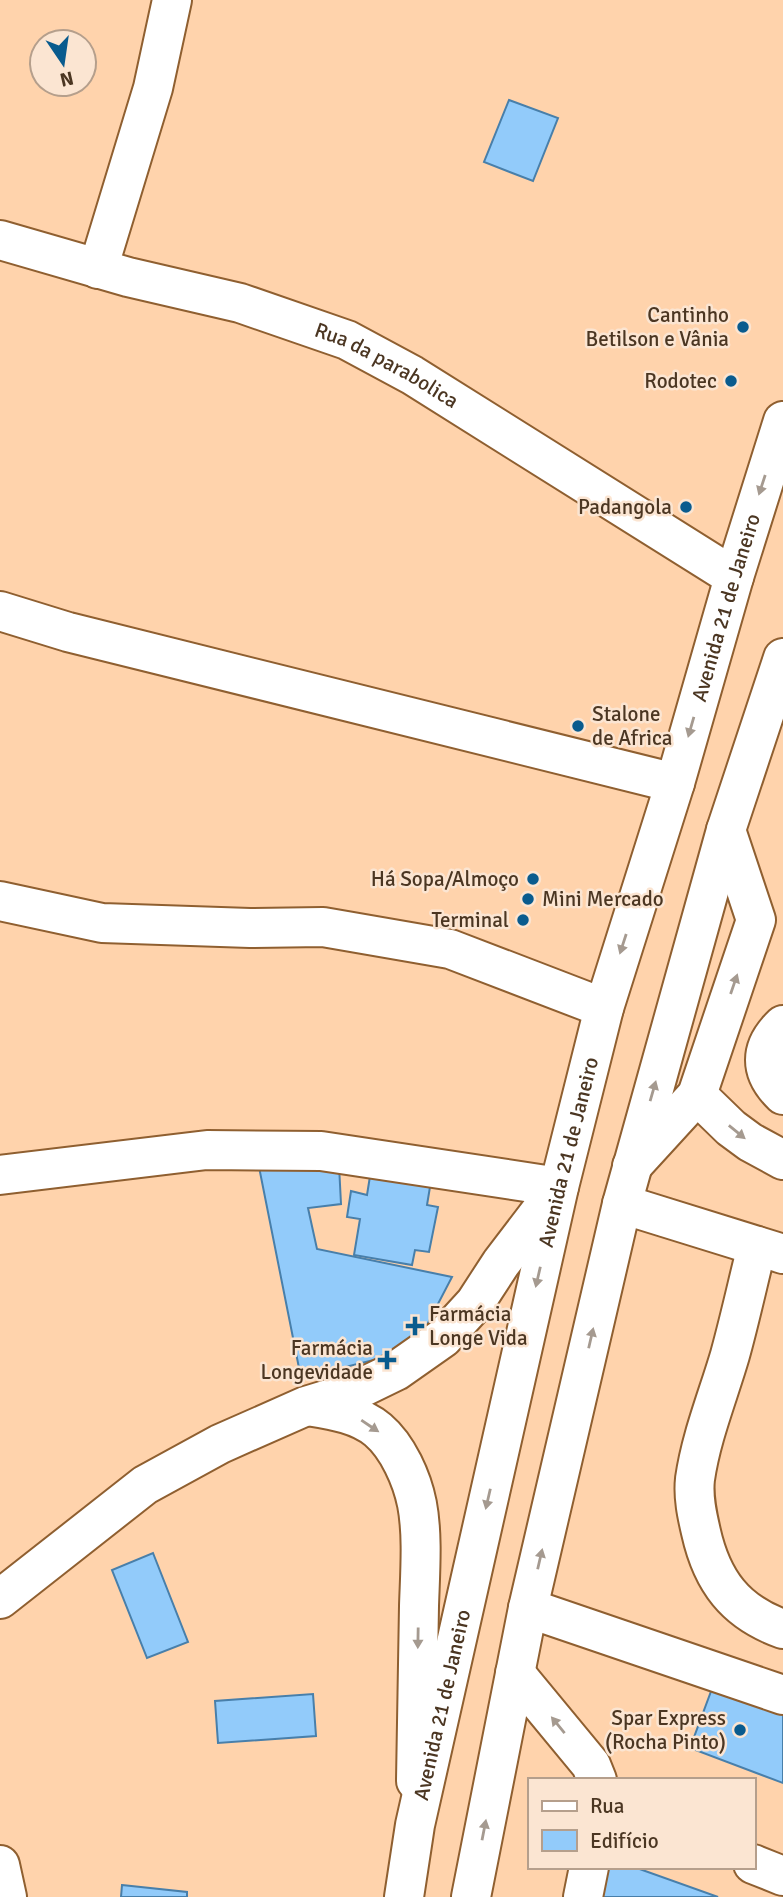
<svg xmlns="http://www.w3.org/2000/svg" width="783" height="1897" viewBox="0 0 783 1897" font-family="Signika,sans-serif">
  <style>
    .building { fill: #92cbfa; stroke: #487faa; stroke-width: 2 }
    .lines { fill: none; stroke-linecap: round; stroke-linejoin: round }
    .minor-casing { stroke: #8f5f30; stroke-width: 42 }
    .major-casing { stroke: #8f5f30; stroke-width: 42 }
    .minor { stroke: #fff; stroke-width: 38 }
    .major { stroke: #fff; stroke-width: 38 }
    .oneway { fill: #a59a90 }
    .poi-dot { fill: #095b8e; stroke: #fbe5d2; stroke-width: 2.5 }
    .labels { text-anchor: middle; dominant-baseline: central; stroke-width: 5; stroke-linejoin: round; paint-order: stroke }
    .poi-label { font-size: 21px; fill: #4b3622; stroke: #fbe5d2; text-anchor: end }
    .street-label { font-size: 21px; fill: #4b3622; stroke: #fbe5d2 }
  </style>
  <rect width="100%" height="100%" fill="#ffd3ac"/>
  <g class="building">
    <path d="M 509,100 L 558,118 L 533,181 L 484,162 Z"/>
    <path d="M 339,1165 L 341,1204 L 308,1208 L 317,1249 L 452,1277 L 414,1350 L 301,1378 L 259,1167 Z"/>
    <path d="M 371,1170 L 431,1181 L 427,1205 L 438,1207 L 429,1252 L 415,1250 L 412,1265 L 354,1255 L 360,1219 L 347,1217 L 351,1191 L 367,1195 Z"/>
    <path d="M 153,1553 L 188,1642 L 147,1658 L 112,1570 Z"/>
    <path d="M 713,1686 L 783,1712 L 783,1783 L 690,1748 Z"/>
    <path d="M 313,1694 L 316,1736 L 218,1743 L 215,1701 Z"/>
    <path d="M 603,1867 L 634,1867 L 718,1897 L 593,1897 Z"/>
    <path d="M 122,1885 L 187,1892 L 187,1897 L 121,1897 Z"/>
  </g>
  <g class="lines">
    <g class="minor-casing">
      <g id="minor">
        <path id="s1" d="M 0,240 L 128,277 L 240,303 L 347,340 L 412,375 L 734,577"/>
        <path d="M 98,269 L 153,88 L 172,0"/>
        <path d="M 0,611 L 68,632 L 675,783"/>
        <path d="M 0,901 L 102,923 L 250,928 L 323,927 L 450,949 L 604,1008"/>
        <path d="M 783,1025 C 759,1048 759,1072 783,1095"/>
        <path d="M 697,1095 L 731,1128 L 750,1142 L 783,1160"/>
        <path d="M 632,1166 L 697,1095 L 756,920 L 726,830"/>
        <path d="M 0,1175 L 207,1150 L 321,1151 L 559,1187 L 501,1263 L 475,1303 L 443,1338 L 396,1371 L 355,1391 L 306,1406 L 220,1444 L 145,1485 L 0,1599"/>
        <path d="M 622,1204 L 783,1254"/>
        <path d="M 757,1246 C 748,1282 740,1319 730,1355 C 718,1396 701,1437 695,1479 C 693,1497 697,1515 701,1532 C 712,1581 735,1612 783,1629"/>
        <path d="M 308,1406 C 332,1410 359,1414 378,1430 C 398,1447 412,1479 417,1504 C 423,1535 420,1574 419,1606 C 418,1664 417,1723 416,1781"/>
        <path d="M 528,1608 L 783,1695"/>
        <path d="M 515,1673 L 591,1765 L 597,1780"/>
        <path d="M 753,1864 L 783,1876"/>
        <path d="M 0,1865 L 7,1897"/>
        <path d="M 583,1897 L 589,1867"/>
      </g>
    </g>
    <g class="major-casing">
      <g id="major">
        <path id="s2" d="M 404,1897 L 415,1825 L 559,1187 L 604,1008 L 675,783 L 734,577 L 783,421"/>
        <path d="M 471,1897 L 528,1608 L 622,1204 L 726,830 L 783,658"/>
      </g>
    </g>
    <use href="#minor" class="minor"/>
    <use href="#major" class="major"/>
  </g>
  <defs><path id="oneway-solid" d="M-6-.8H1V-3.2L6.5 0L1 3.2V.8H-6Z" transform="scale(1.75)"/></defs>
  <g class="oneway">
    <use href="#oneway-solid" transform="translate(762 485) rotate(108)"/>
    <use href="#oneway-solid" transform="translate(691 727) rotate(106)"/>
    <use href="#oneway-solid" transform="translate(623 944) rotate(108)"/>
    <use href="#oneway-solid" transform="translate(734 984) rotate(-71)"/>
    <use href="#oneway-solid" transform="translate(653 1091) rotate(-74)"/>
    <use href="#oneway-solid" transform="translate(737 1132) rotate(39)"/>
    <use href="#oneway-solid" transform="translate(538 1277) rotate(103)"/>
    <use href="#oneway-solid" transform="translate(591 1338) rotate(-77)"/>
    <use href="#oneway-solid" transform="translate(370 1426) rotate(34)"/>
    <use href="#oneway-solid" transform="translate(488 1499) rotate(103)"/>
    <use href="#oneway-solid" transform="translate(540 1559) rotate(-77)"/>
    <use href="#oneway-solid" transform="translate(418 1638) rotate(91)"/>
    <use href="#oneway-solid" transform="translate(558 1725) rotate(-129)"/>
    <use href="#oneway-solid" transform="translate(484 1830) rotate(-79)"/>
  </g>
  <g class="poi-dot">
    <circle cx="743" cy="327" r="7"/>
    <circle cx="731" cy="381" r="7"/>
    <circle cx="686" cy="507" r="7"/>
    <circle cx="578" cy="726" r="7"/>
    <circle cx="533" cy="879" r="7"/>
    <circle cx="528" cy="899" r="7"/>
    <circle cx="523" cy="920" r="7"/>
    <path d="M411.5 1315.5h7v7h7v7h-7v7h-7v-7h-7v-7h7z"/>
    <path d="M383.5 1349.5h7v7h7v7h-7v7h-7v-7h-7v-7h7z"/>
    <circle cx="740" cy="1730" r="7"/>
  </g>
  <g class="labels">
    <g class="poi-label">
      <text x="729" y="315">Cantinho<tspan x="729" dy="24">Betilson e Vânia</tspan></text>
      <text x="717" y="381">Rodotec</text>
      <text x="672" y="507">Padangola</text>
      <text x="592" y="714" text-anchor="start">Stalone<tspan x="592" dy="24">de Africa</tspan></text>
      <text x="519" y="879">Há Sopa/Almoço</text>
      <text x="542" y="899" text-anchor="start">Mini Mercado</text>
      <text x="509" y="920">Terminal</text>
      <text x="429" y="1314" text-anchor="start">Farmácia<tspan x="429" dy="24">Longe Vida</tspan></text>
      <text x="373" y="1348">Farmácia<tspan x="373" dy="24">Longevidade</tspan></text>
      <text x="726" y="1718">Spar Express<tspan x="726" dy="24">(Rocha Pinto)</tspan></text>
    </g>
    <g class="street-label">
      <text stroke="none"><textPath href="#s1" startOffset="408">Rua da parabolica</textPath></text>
      <text stroke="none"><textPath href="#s2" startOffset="1330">Avenida 21 de Janeiro</textPath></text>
      <text stroke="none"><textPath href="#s2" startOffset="763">Avenida 21 de Janeiro</textPath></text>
      <text stroke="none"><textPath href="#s2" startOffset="196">Avenida 21 de Janeiro</textPath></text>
    </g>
  </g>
  <rect x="528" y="1778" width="228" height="91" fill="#fbe5d2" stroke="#b59f8c" stroke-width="2"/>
  <rect x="542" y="1801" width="35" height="10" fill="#ffffff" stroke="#b59f8c" stroke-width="2"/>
  <text x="590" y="1813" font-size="21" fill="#4b3622">Rua</text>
  <rect x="542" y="1830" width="35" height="21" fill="#92cbfa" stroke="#b59f8c" stroke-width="2"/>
  <text x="590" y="1848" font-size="21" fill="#4b3622">Edifício</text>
  <g transform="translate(63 63) rotate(167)"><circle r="33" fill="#fbe5d2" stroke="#b59f8c" stroke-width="2"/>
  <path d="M0-5L12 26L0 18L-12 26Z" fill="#095b8e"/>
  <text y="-10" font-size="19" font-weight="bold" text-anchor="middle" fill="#4b3622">N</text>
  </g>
</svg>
